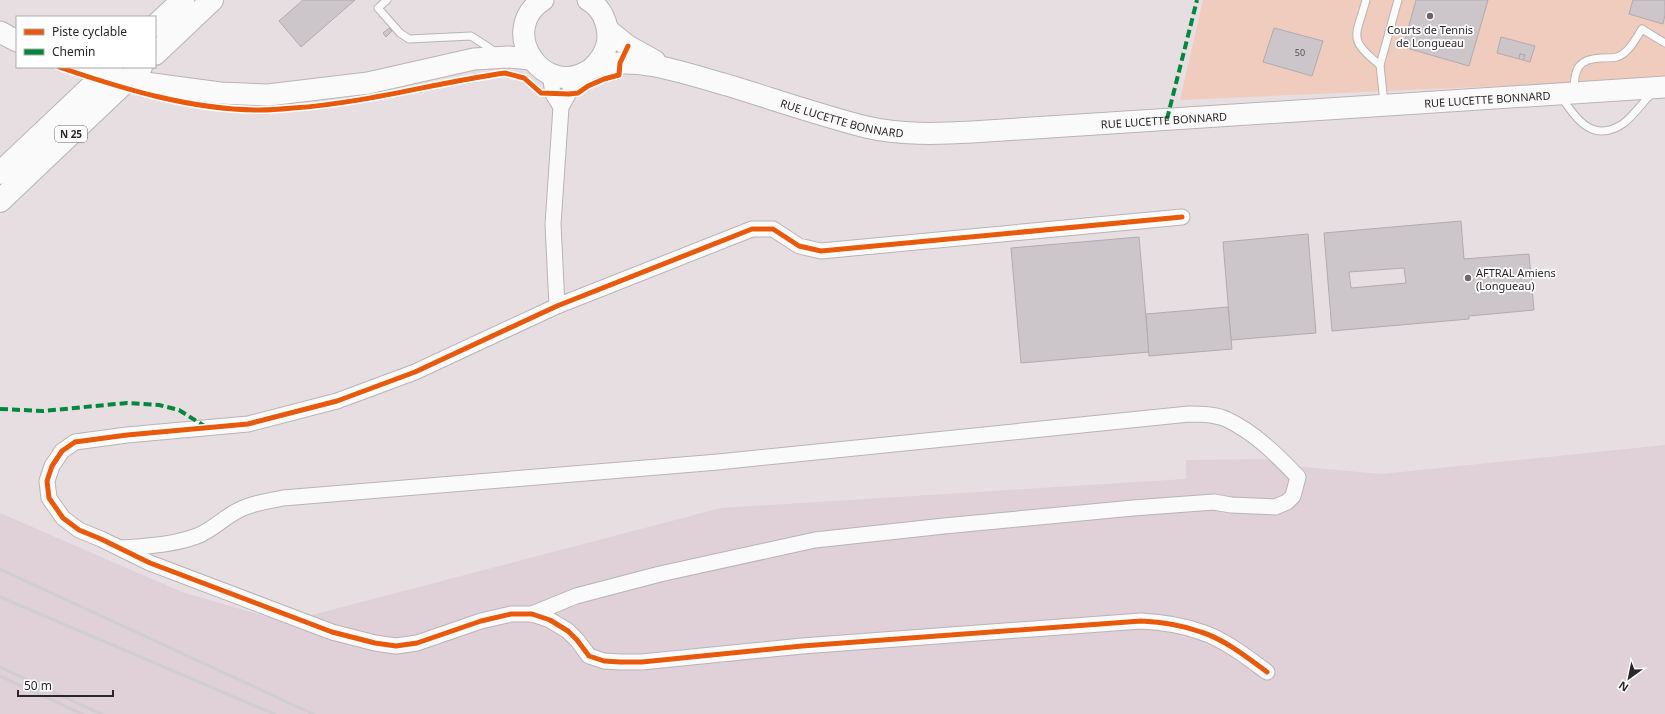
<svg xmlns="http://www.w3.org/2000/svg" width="1665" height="714" viewBox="0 0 1665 714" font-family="'Noto Sans',sans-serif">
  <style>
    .built { fill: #e0d0d7 }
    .park { fill: #efccbd }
    .building { fill: #ccc6ca; stroke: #b1abae; fill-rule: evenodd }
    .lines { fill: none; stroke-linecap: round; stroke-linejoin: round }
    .lane-casing { stroke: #b9b3b5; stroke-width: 9 }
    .street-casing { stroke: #b9b3b5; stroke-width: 17 }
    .secondary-casing { stroke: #b9b3b5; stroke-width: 23 }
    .highway-casing { stroke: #b9b3b5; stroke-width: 24 }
    .lane { stroke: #fbfafb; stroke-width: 7 }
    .street { stroke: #fbfafb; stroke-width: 15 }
    .secondary { stroke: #fbfafb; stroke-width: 21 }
    .highway { stroke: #fbfafb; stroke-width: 22 }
    .rail { stroke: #d1cecf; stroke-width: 3 }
    .quiet { stroke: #00873e; stroke-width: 4; stroke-dasharray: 8 4; stroke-linecap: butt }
    .cycleway-casing { stroke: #fff; stroke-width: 8 }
    .cycleway { stroke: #e8590c; stroke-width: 5 }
    .poi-dot { fill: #6d6669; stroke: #fff; stroke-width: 1.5 }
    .labels { text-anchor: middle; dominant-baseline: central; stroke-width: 3.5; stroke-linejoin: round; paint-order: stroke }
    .number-label { font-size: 9px; fill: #544e50 }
    .shield { fill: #fff; stroke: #6b6768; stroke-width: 1 }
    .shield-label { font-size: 10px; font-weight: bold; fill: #2c2628 }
    .poi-label { font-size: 11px; fill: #2c2628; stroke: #fff }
    .street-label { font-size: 11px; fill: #2c2628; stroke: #fff }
  </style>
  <rect width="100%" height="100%" fill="#e7dee2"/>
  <path class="built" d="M 1665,445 L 1665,714 L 0,714 L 0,513 L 182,592 L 285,622 L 721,508 L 1186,479 L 1186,460 L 1272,459 L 1304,467 L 1381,474 Z"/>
  <path class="park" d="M 1203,0 L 1665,0 L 1665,79 L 1180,100 Z"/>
  <g class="building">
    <path d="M 303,0 L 355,0 L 301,47 L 279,21 Z"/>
    <path d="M 1416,0 L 1488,0 L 1469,66 L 1403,47 Z"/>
    <path d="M 1633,0 L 1665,0 L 1665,15 L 1663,24 L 1629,14 Z"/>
    <path d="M 389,28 L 392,31 L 386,37 L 383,33 Z"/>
    <path d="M 1274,28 L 1323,41 L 1312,76 L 1263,62 Z"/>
    <path d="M 1501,37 L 1535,46 L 1530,62 L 1523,60 L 1525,55 L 1520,54 L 1519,59 L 1497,53 Z"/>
    <path d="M 1520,54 L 1525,55 L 1523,60 L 1519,59 Z"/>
    <path d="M 1461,221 L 1464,259 L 1529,254 L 1534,310 L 1469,316 L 1469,319 L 1332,331 L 1324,233 ZM 1404,268 L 1406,283 L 1351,288 L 1349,272 Z"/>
    <path d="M 1308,234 L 1316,333 L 1231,340 L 1223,242 Z"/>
    <path d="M 1139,237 L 1149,352 L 1021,363 L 1011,248 Z"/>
    <path d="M 1228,307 L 1232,349 L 1149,356 L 1146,314 Z"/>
  </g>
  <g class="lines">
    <g class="lane-casing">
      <g id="lane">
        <path d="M 387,0 L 378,8 L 400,33 L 409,39 L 471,36 L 491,49"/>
        <path d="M 1366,0 C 1356,37 1347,39 1380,65"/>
        <path d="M 1574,91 C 1574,69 1578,59 1601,58 C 1606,58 1613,58 1617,57 C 1629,53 1636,38 1642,29 L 1665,43"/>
        <path d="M 1561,96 C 1576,120 1594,144 1624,123 C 1634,115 1643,102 1652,93"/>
        <path d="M 1384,103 L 1380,65 L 1398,0"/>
      </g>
    </g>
    <g class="street-casing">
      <g id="street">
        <path d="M 550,74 L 553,94 L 561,107"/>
        <path d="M 1182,217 L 821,251 L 799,246 L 773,229 L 752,229 L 557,306 L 415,372 L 337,401 L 248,424 L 127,435 L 75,442 L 62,451 L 52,466 L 47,481 L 49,498 L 63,518 L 79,530 L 101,539 L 150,563 L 332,632 L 375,643 L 396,646 L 417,643 L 481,621 L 511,614 L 532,614 L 550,620 L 568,631 L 577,640 L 589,656 L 604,661 L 620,662 L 642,662 L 802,646 L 1141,621 C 1161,622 1182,625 1201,632 C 1224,639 1248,658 1267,672"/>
        <path d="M 557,306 L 553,224 L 561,107 L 579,75"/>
        <path d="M 121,548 C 147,546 173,545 197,536 C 213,530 224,517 239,510 C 252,503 268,501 283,498 L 718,462 L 1189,414 C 1200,414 1215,414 1226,419 C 1254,432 1277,455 1298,477 L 1293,496 L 1287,502 L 1275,507 L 1231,505 L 1214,502 L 1133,508 L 944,526 L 815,540 L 660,574 L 576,596 L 532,614"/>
      </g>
    </g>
    <g class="secondary-casing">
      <g id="secondary">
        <path d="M 543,0 C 496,30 544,102 591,69 C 600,62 607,50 608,39 C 608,23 602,8 588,0"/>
        <path d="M 608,30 L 628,46 L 655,61"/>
        <path d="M 0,32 L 17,41"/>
        <path d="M 83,67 L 90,69"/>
        <path id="s1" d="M 594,67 C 639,55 683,73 727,85 C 773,99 819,115 866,127 C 900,135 937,134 972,132 L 1665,87"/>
        <path d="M 145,83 L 220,93 L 268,95 L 368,83 L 474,59 L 508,57 L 531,59"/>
      </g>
    </g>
    <g class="highway-casing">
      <g id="highway">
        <path d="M 155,26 L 183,0"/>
        <path d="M 155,54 L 212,0"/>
        <path d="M 0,173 L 112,67"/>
        <path d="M 0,201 L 141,67"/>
      </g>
    </g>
    <use href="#lane" class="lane"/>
    <use href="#street" class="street"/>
    <use href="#secondary" class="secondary"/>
    <use href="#highway" class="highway"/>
    <g class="rail">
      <path d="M 0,569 L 313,714"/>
      <path d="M 0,597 L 274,714"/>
      <path d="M 0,667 L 101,714"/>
      <path d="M 0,676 L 82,714"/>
    </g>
    <g class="quiet">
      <path d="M 1167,119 L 1197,0"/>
      <path d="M 0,409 L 43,411 L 127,403 L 159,405 L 179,410 L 206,427"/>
    </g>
    <g class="cycleway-casing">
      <g id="cycleway">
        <path d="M 59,67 C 123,89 192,110 260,110 C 271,110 282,109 293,108 C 366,103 434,83 505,73 L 524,78 L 541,93 L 569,94 L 578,93 L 588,86 L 604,79 L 619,75 L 620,63 L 628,46"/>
        <path d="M 1182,217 L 821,251 L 799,246 L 773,229 L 752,229 L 557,306 L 415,372 L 337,401 L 248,424 L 127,435 L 75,442 L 62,451 L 52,466 L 47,481 L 49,498 L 63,518 L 79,530 L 101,539 L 150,563 L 332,632 L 375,643 L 396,646 L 417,643 L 481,621 L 511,614 L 532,614 L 550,620 L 568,631 L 577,640 L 589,656 L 604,661 L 620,662 L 642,662 L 802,646 L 1141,621 C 1161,622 1182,625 1201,632 C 1224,639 1248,658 1267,672"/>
      </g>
    </g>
    <use href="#cycleway" class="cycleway"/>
  </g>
  <g class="poi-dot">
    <circle cx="1430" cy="16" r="4"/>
    <circle cx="1468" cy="278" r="4"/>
  </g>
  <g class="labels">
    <g class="number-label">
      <text x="1300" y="52">50</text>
    </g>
    <rect class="shield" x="55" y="126" width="32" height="16" rx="3"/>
    <g class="shield-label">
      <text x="71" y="134">N 25</text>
    </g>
    <g class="poi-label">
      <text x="1430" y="29">Courts de Tennis<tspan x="1430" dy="13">de Longueau</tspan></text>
      <text x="1476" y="272" text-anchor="start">AFTRAL Amiens<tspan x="1476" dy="13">(Longueau)</tspan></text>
    </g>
    <g class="street-label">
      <text stroke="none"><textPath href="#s1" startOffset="904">RUE LUCETTE BONNARD</textPath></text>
      <text stroke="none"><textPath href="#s1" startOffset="256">RUE LUCETTE BONNARD</textPath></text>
      <text stroke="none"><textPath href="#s1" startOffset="580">RUE LUCETTE BONNARD</textPath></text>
    </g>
  </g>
  <rect x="16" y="16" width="140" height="52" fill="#ffffff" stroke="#aba8a9"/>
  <rect x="24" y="29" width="20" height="6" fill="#e8590c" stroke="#aba8a9"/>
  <text x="52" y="36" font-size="12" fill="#2c2628">Piste cyclable</text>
  <rect x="24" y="49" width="20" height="6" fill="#00873e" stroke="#aba8a9"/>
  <text x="52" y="56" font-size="12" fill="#2c2628">Chemin</text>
  <g transform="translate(1629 678) rotate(213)" stroke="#ffffff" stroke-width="3" paint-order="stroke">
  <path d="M0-3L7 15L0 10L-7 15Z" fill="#2c2628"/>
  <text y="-6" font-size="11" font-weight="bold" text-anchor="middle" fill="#2c2628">N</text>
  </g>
  <path d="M18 690v6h95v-6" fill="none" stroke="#2c2628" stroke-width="2"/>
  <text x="24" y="690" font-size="12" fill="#2c2628" stroke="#ffffff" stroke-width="3" paint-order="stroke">50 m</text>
</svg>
